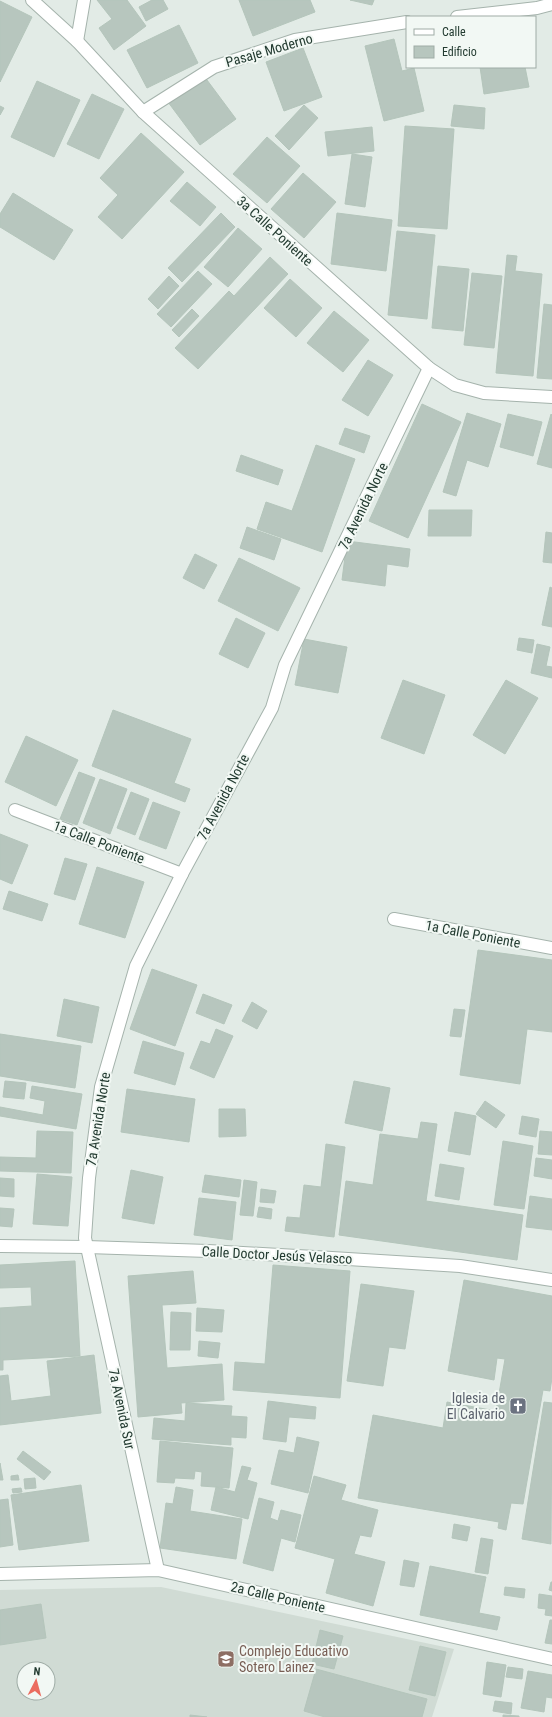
<svg xmlns="http://www.w3.org/2000/svg" width="552" height="1717" viewBox="0 0 552 1717" font-family="'Roboto Condensed',sans-serif">
  <style>
    .built { fill: #d0dbd4; fill-rule: evenodd }
    .building { fill: #b7c6be; stroke: #b4c5bb }
    .lines { fill: none; stroke-linecap: round; stroke-linejoin: round }
    .minor-casing { stroke: #a5b3ac; stroke-width: 14 }
    .minor { stroke: #fff; stroke-width: 12 }
    .labels { text-anchor: middle; dominant-baseline: central; stroke-width: 4; stroke-linejoin: round; paint-order: stroke }
    .street-label { font-size: 14px; fill: #233b31; stroke: #f2f8f4 }
    .worship-label { font-size: 14px; fill: #5b616d; stroke: #f2f8f4; text-anchor: end }
    .education-label { font-size: 14px; fill: #785e54; stroke: #f2f8f4; text-anchor: start }
  </style>
  <rect width="100%" height="100%" fill="#e2ebe6"/>
  <path class="built" d="M 161,1587 L 454,1649 L 432,1717 L 0,1717 L 0,1590 ZM 24,1669 L 48,1669 L 48,1693 L 24,1693 Z"/>
  <g class="building">
    <path d="M 97,0 L 127,0 L 146,26 L 114,50 L 99,28 L 112,19 Z"/>
    <path d="M 152,0 L 163,0 L 168,9 L 146,21 L 139,7 Z"/>
    <path d="M 239,0 L 310,0 L 315,12 L 253,36 Z"/>
    <path d="M 350,0 L 374,0 L 372,5 Z"/>
    <path d="M 0,1 L 32,17 L 0,82 Z"/>
    <path d="M 179,25 L 198,63 L 147,88 L 127,50 Z"/>
    <path d="M 394,39 L 402,71 L 414,68 L 424,111 L 384,121 L 365,46 Z"/>
    <path d="M 303,48 L 322,97 L 284,111 L 266,62 Z"/>
    <path d="M 480,67 L 525,67 L 529,87 L 484,94 Z"/>
    <path d="M 204,76 L 236,119 L 200,145 L 168,102 Z"/>
    <path d="M 37,81 L 80,100 L 54,157 L 11,137 Z"/>
    <path d="M 92,94 L 124,109 L 99,159 L 67,144 Z"/>
    <path d="M 304,105 L 318,118 L 289,150 L 275,136 Z"/>
    <path d="M 454,105 L 485,108 L 484,129 L 451,126 Z"/>
    <path d="M 0,106 L 4,108 L 0,115 Z"/>
    <path d="M 405,126 L 454,129 L 447,229 L 398,226 Z"/>
    <path d="M 372,127 L 374,151 L 328,156 L 325,132 Z"/>
    <path d="M 141,133 L 184,172 L 122,239 L 98,217 L 118,195 L 100,178 Z"/>
    <path d="M 267,137 L 300,166 L 267,203 L 233,174 Z"/>
    <path d="M 352,154 L 372,157 L 365,207 L 345,204 Z"/>
    <path d="M 303,173 L 336,202 L 304,238 L 271,209 Z"/>
    <path d="M 187,182 L 216,207 L 200,226 L 170,201 Z"/>
    <path d="M 13,193 L 73,230 L 54,260 L 0,227 L 0,214 Z"/>
    <path d="M 221,213 L 235,227 L 182,282 L 168,268 Z"/>
    <path d="M 337,213 L 392,220 L 386,271 L 331,264 Z"/>
    <path d="M 238,228 L 262,249 L 228,287 L 204,267 Z"/>
    <path d="M 397,231 L 435,235 L 427,319 L 388,315 Z"/>
    <path d="M 507,255 L 517,256 L 515,271 L 542,274 L 533,376 L 496,373 Z"/>
    <path d="M 270,257 L 288,274 L 198,369 L 175,348 L 229,291 L 234,296 Z"/>
    <path d="M 438,266 L 469,269 L 463,331 L 432,328 Z"/>
    <path d="M 198,271 L 212,284 L 171,327 L 157,314 Z"/>
    <path d="M 472,273 L 502,276 L 494,348 L 464,345 Z"/>
    <path d="M 169,276 L 179,286 L 158,309 L 148,299 Z"/>
    <path d="M 290,279 L 322,308 L 296,337 L 264,308 Z"/>
    <path d="M 544,304 L 552,305 L 552,379 L 537,378 Z"/>
    <path d="M 192,309 L 199,316 L 179,337 L 172,330 Z"/>
    <path d="M 334,311 L 369,340 L 343,372 L 307,343 Z"/>
    <path d="M 368,360 L 393,375 L 368,416 L 342,400 Z"/>
    <path d="M 422,404 L 461,422 L 408,538 L 369,521 Z"/>
    <path d="M 467,413 L 501,424 L 488,467 L 467,460 L 456,496 L 443,492 Z"/>
    <path d="M 508,414 L 542,422 L 533,456 L 500,447 Z"/>
    <path d="M 551,414 L 552,415 L 552,468 L 537,464 Z"/>
    <path d="M 345,428 L 370,436 L 364,453 L 339,444 Z"/>
    <path d="M 316,445 L 355,459 L 322,552 L 257,529 L 266,502 L 292,511 Z"/>
    <path d="M 241,455 L 283,470 L 278,485 L 236,471 Z"/>
    <path d="M 429,510 L 472,510 L 471,536 L 428,536 Z"/>
    <path d="M 247,527 L 281,539 L 274,560 L 240,548 Z"/>
    <path d="M 546,532 L 552,533 L 552,563 L 543,562 Z"/>
    <path d="M 347,541 L 410,549 L 408,567 L 387,564 L 385,586 L 342,580 Z"/>
    <path d="M 195,554 L 217,565 L 204,589 L 183,578 Z"/>
    <path d="M 239,558 L 300,588 L 278,631 L 218,601 Z"/>
    <path d="M 550,587 L 552,588 L 552,627 L 542,625 Z"/>
    <path d="M 236,618 L 265,633 L 248,668 L 219,654 Z"/>
    <path d="M 519,638 L 534,640 L 532,653 L 517,650 Z"/>
    <path d="M 304,639 L 347,647 L 338,693 L 295,685 Z"/>
    <path d="M 537,644 L 550,647 L 546,666 L 552,667 L 552,678 L 531,673 Z"/>
    <path d="M 403,680 L 445,695 L 424,754 L 381,738 Z"/>
    <path d="M 506,680 L 538,698 L 505,754 L 473,735 Z"/>
    <path d="M 113,710 L 191,739 L 174,783 L 190,789 L 185,802 L 92,766 Z"/>
    <path d="M 26,736 L 78,760 L 56,806 L 5,782 Z"/>
    <path d="M 79,772 L 95,778 L 77,825 L 60,819 Z"/>
    <path d="M 100,779 L 127,789 L 110,834 L 83,823 Z"/>
    <path d="M 131,792 L 149,799 L 135,835 L 117,828 Z"/>
    <path d="M 153,802 L 180,812 L 166,849 L 139,839 Z"/>
    <path d="M 0,834 L 28,845 L 12,884 L 0,879 Z"/>
    <path d="M 65,858 L 87,864 L 75,900 L 54,894 Z"/>
    <path d="M 97,867 L 144,882 L 125,938 L 79,924 Z"/>
    <path d="M 9,891 L 48,904 L 42,921 L 3,909 Z"/>
    <path d="M 478,950 L 552,960 L 552,1032 L 527,1029 L 520,1084 L 460,1075 Z"/>
    <path d="M 152,969 L 197,985 L 175,1046 L 130,1029 Z"/>
    <path d="M 203,994 L 232,1005 L 224,1024 L 196,1013 Z"/>
    <path d="M 64,999 L 99,1007 L 92,1043 L 57,1036 Z"/>
    <path d="M 252,1002 L 267,1011 L 257,1029 L 242,1021 Z"/>
    <path d="M 454,1009 L 465,1010 L 461,1037 L 450,1036 Z"/>
    <path d="M 216,1029 L 233,1036 L 214,1078 L 190,1068 L 201,1041 L 210,1044 Z"/>
    <path d="M 0,1034 L 81,1046 L 75,1088 L 0,1076 Z"/>
    <path d="M 143,1041 L 184,1053 L 175,1085 L 134,1073 Z"/>
    <path d="M 5,1081 L 26,1083 L 24,1099 L 3,1097 Z"/>
    <path d="M 354,1081 L 390,1088 L 382,1131 L 345,1123 Z"/>
    <path d="M 32,1086 L 82,1094 L 76,1129 L 0,1116 L 0,1107 L 43,1115 L 45,1101 L 30,1098 Z"/>
    <path d="M 127,1089 L 195,1099 L 189,1142 L 121,1132 Z"/>
    <path d="M 485,1101 L 505,1115 L 496,1128 L 476,1114 Z"/>
    <path d="M 219,1109 L 245,1109 L 246,1136 L 219,1137 Z"/>
    <path d="M 455,1112 L 476,1116 L 470,1155 L 448,1151 Z"/>
    <path d="M 522,1116 L 539,1119 L 536,1137 L 519,1134 Z"/>
    <path d="M 421,1122 L 437,1124 L 426,1201 L 523,1215 L 517,1260 L 339,1235 L 346,1181 L 373,1185 L 380,1134 L 418,1139 Z"/>
    <path d="M 37,1131 L 73,1132 L 71,1173 L 0,1171 L 0,1157 L 36,1158 Z"/>
    <path d="M 540,1131 L 552,1132 L 552,1155 L 538,1154 Z"/>
    <path d="M 503,1141 L 533,1146 L 524,1209 L 494,1205 Z"/>
    <path d="M 326,1144 L 345,1147 L 334,1237 L 285,1231 L 287,1217 L 300,1218 L 304,1185 L 321,1187 Z"/>
    <path d="M 536,1158 L 552,1160 L 552,1179 L 534,1176 Z"/>
    <path d="M 440,1164 L 464,1168 L 459,1200 L 435,1196 Z"/>
    <path d="M 131,1170 L 163,1177 L 154,1224 L 122,1218 Z"/>
    <path d="M 37,1174 L 72,1177 L 68,1226 L 33,1224 Z"/>
    <path d="M 205,1175 L 241,1180 L 239,1197 L 202,1192 Z"/>
    <path d="M 0,1178 L 14,1179 L 14,1197 L 0,1196 Z"/>
    <path d="M 244,1180 L 257,1182 L 253,1216 L 240,1215 Z"/>
    <path d="M 261,1189 L 276,1191 L 274,1203 L 260,1202 Z"/>
    <path d="M 530,1196 L 552,1199 L 552,1230 L 526,1227 Z"/>
    <path d="M 199,1198 L 236,1202 L 232,1240 L 194,1235 Z"/>
    <path d="M 259,1207 L 272,1209 L 271,1219 L 257,1217 Z"/>
    <path d="M 0,1208 L 14,1209 L 12,1227 L 0,1226 Z"/>
    <path d="M 75,1261 L 80,1356 L 3,1360 L 3,1370 L 0,1370 L 0,1308 L 32,1306 L 31,1287 L 0,1288 L 0,1265 Z"/>
    <path d="M 273,1265 L 350,1271 L 340,1398 L 233,1390 L 235,1362 L 265,1364 Z"/>
    <path d="M 193,1271 L 196,1303 L 162,1305 L 167,1368 L 222,1364 L 224,1400 L 181,1403 L 182,1413 L 138,1417 L 128,1276 Z"/>
    <path d="M 464,1280 L 552,1296 L 552,1378 L 550,1391 L 543,1390 L 523,1504 L 511,1503 L 506,1530 L 498,1528 L 499,1522 L 358,1498 L 373,1415 L 443,1428 L 447,1402 L 496,1411 L 505,1359 L 497,1358 L 494,1380 L 448,1371 Z"/>
    <path d="M 361,1284 L 414,1291 L 405,1349 L 389,1347 L 383,1386 L 347,1381 Z"/>
    <path d="M 197,1308 L 224,1310 L 222,1332 L 196,1331 Z"/>
    <path d="M 171,1312 L 191,1313 L 190,1350 L 170,1350 Z"/>
    <path d="M 199,1341 L 220,1343 L 218,1358 L 198,1356 Z"/>
    <path d="M 94,1355 L 101,1413 L 0,1425 L 0,1376 L 8,1375 L 11,1401 L 51,1396 L 47,1361 Z"/>
    <path d="M 268,1401 L 316,1407 L 315,1419 L 289,1417 L 286,1442 L 263,1439 Z"/>
    <path d="M 544,1402 L 552,1403 L 551,1544 L 522,1539 Z"/>
    <path d="M 186,1403 L 232,1406 L 231,1416 L 247,1417 L 246,1438 L 231,1437 L 231,1445 L 152,1439 L 154,1418 L 185,1421 Z"/>
    <path d="M 297,1437 L 319,1442 L 308,1493 L 271,1484 L 279,1450 L 294,1453 Z"/>
    <path d="M 160,1441 L 233,1448 L 229,1488 L 201,1486 L 202,1472 L 195,1471 L 194,1479 L 175,1478 L 174,1483 L 157,1482 Z"/>
    <path d="M 23,1451 L 51,1472 L 44,1480 L 17,1459 Z"/>
    <path d="M 0,1463 L 3,1480 L 0,1480 Z"/>
    <path d="M 242,1466 L 251,1468 L 247,1480 L 257,1483 L 248,1519 L 211,1510 L 216,1487 L 235,1492 Z"/>
    <path d="M 18,1475 L 19,1480 L 11,1480 L 11,1476 Z"/>
    <path d="M 314,1476 L 346,1485 L 341,1500 L 378,1510 L 371,1537 L 360,1535 L 354,1554 L 385,1562 L 373,1606 L 326,1593 L 335,1559 L 295,1548 Z"/>
    <path d="M 35,1478 L 36,1488 L 25,1489 L 24,1479 Z"/>
    <path d="M 81,1485 L 89,1541 L 19,1550 L 11,1495 Z"/>
    <path d="M 176,1487 L 193,1490 L 190,1511 L 242,1519 L 236,1559 L 160,1548 L 166,1503 L 173,1504 Z"/>
    <path d="M 21,1488 L 22,1492 L 13,1493 L 12,1489 Z"/>
    <path d="M 259,1498 L 274,1502 L 270,1518 L 278,1521 L 281,1510 L 301,1515 L 295,1542 L 281,1538 L 273,1571 L 243,1563 Z"/>
    <path d="M 8,1499 L 13,1545 L 0,1547 L 0,1500 Z"/>
    <path d="M 454,1524 L 470,1527 L 467,1541 L 452,1538 Z"/>
    <path d="M 481,1538 L 493,1540 L 488,1574 L 475,1572 Z"/>
    <path d="M 404,1560 L 419,1563 L 414,1587 L 400,1585 Z"/>
    <path d="M 430,1566 L 486,1577 L 479,1613 L 500,1617 L 497,1630 L 420,1615 Z"/>
    <path d="M 551,1582 L 552,1582 L 552,1591 L 549,1590 Z"/>
    <path d="M 505,1587 L 525,1589 L 524,1598 L 504,1595 Z"/>
    <path d="M 539,1594 L 552,1596 L 552,1616 L 545,1615 L 546,1609 L 538,1608 Z"/>
    <path d="M 41,1604 L 46,1638 L 0,1645 L 0,1610 Z"/>
    <path d="M 550,1620 L 552,1620 L 552,1644 L 545,1643 Z"/>
    <path d="M 320,1630 L 343,1636 L 334,1669 L 312,1664 Z"/>
    <path d="M 420,1646 L 446,1652 L 435,1696 L 409,1690 Z"/>
    <path d="M 487,1662 L 506,1665 L 501,1697 L 483,1694 Z"/>
    <path d="M 508,1667 L 523,1669 L 522,1679 L 506,1677 Z"/>
    <path d="M 316,1669 L 427,1699 L 422,1717 L 325,1717 L 304,1711 Z"/>
    <path d="M 528,1671 L 552,1675 L 552,1698 L 546,1697 L 544,1712 L 521,1708 Z"/>
    <path d="M 495,1701 L 512,1703 L 511,1714 L 493,1711 Z"/>
    <path d="M 190,1715 L 207,1717 L 190,1717 Z"/>
    <path d="M 503,1715 L 519,1716 L 519,1717 L 503,1717 Z"/>
  </g>
  <g class="lines">
    <g class="minor-casing">
      <g id="minor">
        <path d="M 32,0 L 77,41 L 143,112 L 429,368 L 455,385 L 484,393 L 552,397"/>
        <path d="M 457,17 L 537,8 L 552,4"/>
        <path d="M 77,41 L 84,0"/>
        <path d="M 143,112 L 214,67 L 295,40 L 407,22"/>
        <path d="M 15,810 L 182,874"/>
        <path d="M 394,919 L 552,948"/>
        <path d="M 0,1246 L 87,1247 L 208,1251 L 332,1258 L 460,1266 L 552,1280"/>
        <path d="M 158,1570 L 85,1238 L 89,1178 L 101,1087 L 136,966 L 182,874 L 272,708 L 285,665 L 429,368"/>
        <path d="M 0,1574 L 158,1570 L 552,1659"/>
      </g>
    </g>
    <use href="#minor" class="minor"/>
  </g>
  <defs>
    <g id="church-square" transform="scale(0.9)"><rect x="-9" y="-9" width="18" height="18" rx="4" fill="#6b7280" stroke="#f2f8f4"/><path d="M-1.2-6h2.4v3.5h3.3v2.4h-3.3V6h-2.4V-.1h-3.3v-2.4h3.3Z" fill="#fff"/></g>
    <g id="school-square" transform="scale(0.9)"><rect x="-9" y="-9" width="18" height="18" rx="4" fill="#8d6e63" stroke="#f2f8f4"/><path d="M0-5L7-2L0 1L-7-2ZM-4 1L0 2.5L4 1V4Q0 6-4 4Z" fill="#fff"/></g>
  </defs>
  <g fill-rule="evenodd">
    <use href="#church-square" x="518" y="1406"/>
    <use href="#school-square" x="226" y="1659"/>
  </g>
  <g class="labels">
    <g class="street-label">
      <text transform="translate(269 50) rotate(-16)">Pasaje Moderno</text>
      <text transform="translate(275 231) rotate(42)">3a Calle Poniente</text>
      <text transform="translate(363 506) rotate(-64)">7a Avenida Norte</text>
      <text transform="translate(223 797) rotate(-62)">7a Avenida Norte</text>
      <text transform="translate(99 842) rotate(21)">1a Calle Poniente</text>
      <text transform="translate(473 934) rotate(11)">1a Calle Poniente</text>
      <text transform="translate(98 1119) rotate(-81)">7a Avenida Norte</text>
      <text transform="translate(277 1255) rotate(3)">Calle Doctor Jesús Velasco</text>
      <text transform="translate(122 1409) rotate(78)">7a Avenida Sur</text>
      <text transform="translate(278 1597) rotate(13)">2a Calle Poniente</text>
    </g>
    <g class="worship-label">
      <text x="505" y="1398">Iglesia de<tspan x="505" dy="16">El Calvario</tspan></text>
    </g>
    <g class="education-label">
      <text x="239" y="1651">Complejo Educativo<tspan x="239" dy="16">Sotero Lainez</tspan></text>
    </g>
  </g>
  <rect x="406" y="16" width="130" height="52" fill="#f2f8f4" stroke="#9faca6"/>
  <rect x="414" y="29" width="20" height="6" fill="#ffffff" stroke="#9faca6"/>
  <text x="442" y="36" font-size="12" fill="#233b31">Calle</text>
  <rect x="414" y="46" width="20" height="12" fill="#b7c6be" stroke="#9faca6"/>
  <text x="442" y="56" font-size="12" fill="#233b31">Edificio</text>
  <g transform="translate(36 1681) rotate(6)"><circle r="19" fill="#f2f8f4" stroke="#9faca6"/>
  <path d="M0-3L7 15L0 10L-7 15Z" fill="#eb6d60"/>
  <text y="-6" font-size="11" font-weight="bold" text-anchor="middle" fill="#233b31">N</text>
  </g>
</svg>
